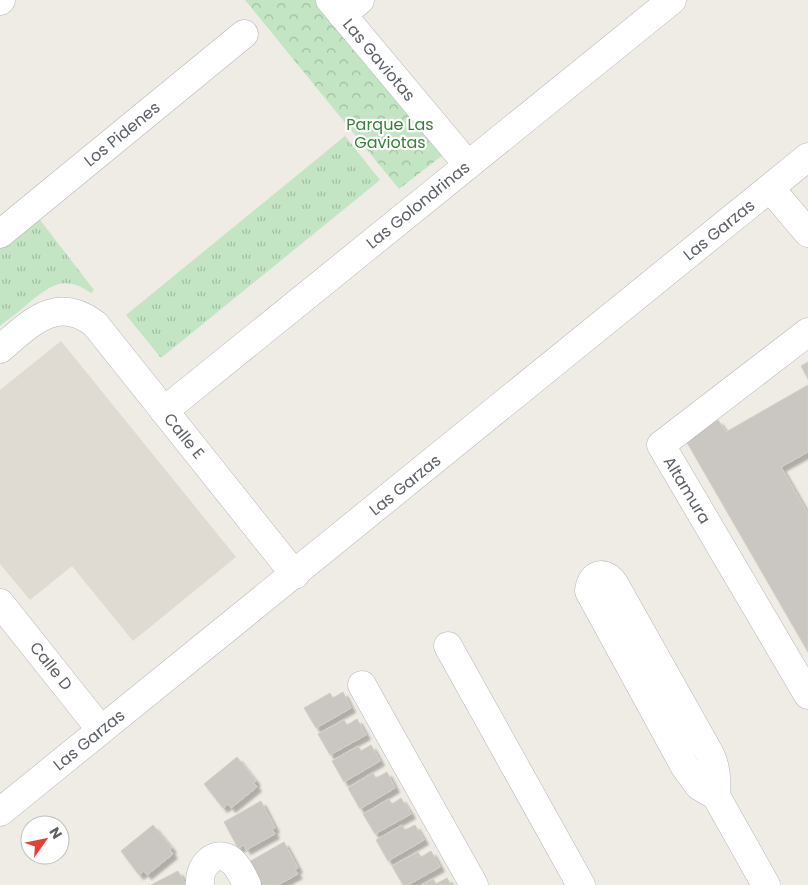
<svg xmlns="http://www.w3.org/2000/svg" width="808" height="885" viewBox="0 0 808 885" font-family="Poppins,sans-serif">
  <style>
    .education { fill: #dfdbd3 }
    .grass { fill: url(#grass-tufts) }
    .park { fill: url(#park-crowns) }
    .building { fill: #cac7c2; stroke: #d3cec4; filter: url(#shadow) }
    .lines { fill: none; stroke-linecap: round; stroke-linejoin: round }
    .minor-casing { stroke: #b5b7bb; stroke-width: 29 }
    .minor { stroke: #fff; stroke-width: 28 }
    .labels { text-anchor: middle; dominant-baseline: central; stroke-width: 4.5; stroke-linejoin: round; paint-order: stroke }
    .street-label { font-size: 16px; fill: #5d6165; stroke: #fff }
    .park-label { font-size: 16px; fill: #38813a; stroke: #fff }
  </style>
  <defs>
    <pattern id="grass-tufts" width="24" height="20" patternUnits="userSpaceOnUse" patternTransform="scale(1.25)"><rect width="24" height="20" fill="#c3e5c3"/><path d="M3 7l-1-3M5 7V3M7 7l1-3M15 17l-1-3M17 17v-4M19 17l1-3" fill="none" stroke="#a2bda2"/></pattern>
    <pattern id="park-crowns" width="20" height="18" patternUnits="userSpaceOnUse" patternTransform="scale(1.25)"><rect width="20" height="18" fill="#c3e5c3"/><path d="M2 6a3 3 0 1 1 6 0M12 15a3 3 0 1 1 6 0" fill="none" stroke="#a2bda2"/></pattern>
    <filter id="shadow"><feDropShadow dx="4.5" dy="4.5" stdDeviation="1" flood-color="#0004"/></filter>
  </defs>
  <rect width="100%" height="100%" fill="#efece5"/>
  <path class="education" d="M 61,341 L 236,557 L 133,641 L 72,566 L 30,600 L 0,564 L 0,390 Z"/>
  <g class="grass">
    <path d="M 345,136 L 380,180 L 161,358 L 126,315 Z"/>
    <path d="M 37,216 L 94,290 L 91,293 C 66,275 52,284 31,301 C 21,310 10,318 0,326 L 0,247 Z"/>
  </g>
  <path class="park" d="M 245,0 L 315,0 L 443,155 L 399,189 Z"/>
  <g class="building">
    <path d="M 808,362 L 808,379 L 801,366 Z"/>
    <path d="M 808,385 L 808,452 L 781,467 L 808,514 L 808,652 L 685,439 L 718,420 L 726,432 Z"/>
    <path d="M 343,692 L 351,708 L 316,728 L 304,708 L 330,693 L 333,698 Z"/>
    <path d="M 357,719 L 366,735 L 330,755 L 318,734 L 344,720 L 347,725 Z"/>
    <path d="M 371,745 L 380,761 L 344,782 L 332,761 L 358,746 L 361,751 Z"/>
    <path d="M 237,757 L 256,781 L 254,783 L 257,787 L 231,808 L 228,804 L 223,808 L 204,784 Z"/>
    <path d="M 387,772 L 395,788 L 360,809 L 348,788 L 373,773 L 376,778 Z"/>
    <path d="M 401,798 L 411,814 L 375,834 L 363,814 L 389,799 L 392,804 Z"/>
    <path d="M 261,801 L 275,828 L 272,829 L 275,834 L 246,850 L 244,845 L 238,848 L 224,822 Z"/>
    <path d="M 153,825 L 172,848 L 170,850 L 173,854 L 147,875 L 144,871 L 139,875 L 121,851 Z"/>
    <path d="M 402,825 L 405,830 L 415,825 L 424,840 L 388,861 L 376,840 Z"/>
    <path d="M 284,842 L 298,868 L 295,870 L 298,874 L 278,885 L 259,885 L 247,863 Z"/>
    <path d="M 431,851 L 440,867 L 408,885 L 403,885 L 392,866 L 418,852 L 421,857 Z"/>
    <path d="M 178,871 L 186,885 L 151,885 Z"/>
    <path d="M 447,878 L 451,885 L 422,885 L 433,879 L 436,884 Z"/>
  </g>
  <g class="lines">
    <g class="minor-casing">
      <g id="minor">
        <path d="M 330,0 L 468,165"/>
        <path d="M 0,1 L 1,0"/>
        <path d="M 342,15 L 360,0"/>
        <path d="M 770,188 L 808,233"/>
        <path d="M 0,234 L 244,34"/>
        <path d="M 808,332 L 661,445 L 808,695"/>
        <path d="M 0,349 C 30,324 56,294 95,324 L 295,575"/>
        <path d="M 164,411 L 672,0"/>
        <path d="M 0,603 L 101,730"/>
        <path d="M 448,646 L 581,885"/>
        <path d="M 362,685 L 474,885"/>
        <path d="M 716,796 L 699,786 L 685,767 L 589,591 C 591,573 605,569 615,585 L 710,754 C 717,767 717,782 716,796 L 766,885"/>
        <path d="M 0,812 L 808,157"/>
        <path d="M 200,885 C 198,867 215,847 232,861 C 239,867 243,877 247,885"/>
      </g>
    </g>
    <use href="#minor" class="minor"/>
  </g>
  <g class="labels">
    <g class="street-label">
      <text transform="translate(379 60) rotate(50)">Las Gaviotas</text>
      <text transform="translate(122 134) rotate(-39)">Los Pidenes</text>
      <text transform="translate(418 205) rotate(-39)">Las Golondrinas</text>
      <text transform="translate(719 230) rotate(-39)">Las Garzas</text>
      <text transform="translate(184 436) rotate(51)">Calle E</text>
      <text transform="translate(405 485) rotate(-39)">Las Garzas</text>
      <text transform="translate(687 490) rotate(59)">Altamura</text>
      <text transform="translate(51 666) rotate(51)">Calle D</text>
      <text transform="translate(89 740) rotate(-39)">Las Garzas</text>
    </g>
    <g class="park-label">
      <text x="390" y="124">Parque Las<tspan x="390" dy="18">Gaviotas</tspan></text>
    </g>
  </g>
  <g transform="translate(45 840) rotate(57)"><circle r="24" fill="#ffffff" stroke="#bec0c1"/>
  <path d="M0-4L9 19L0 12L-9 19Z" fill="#e34137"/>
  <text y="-8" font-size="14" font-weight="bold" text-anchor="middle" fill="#5d6165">N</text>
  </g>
</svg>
